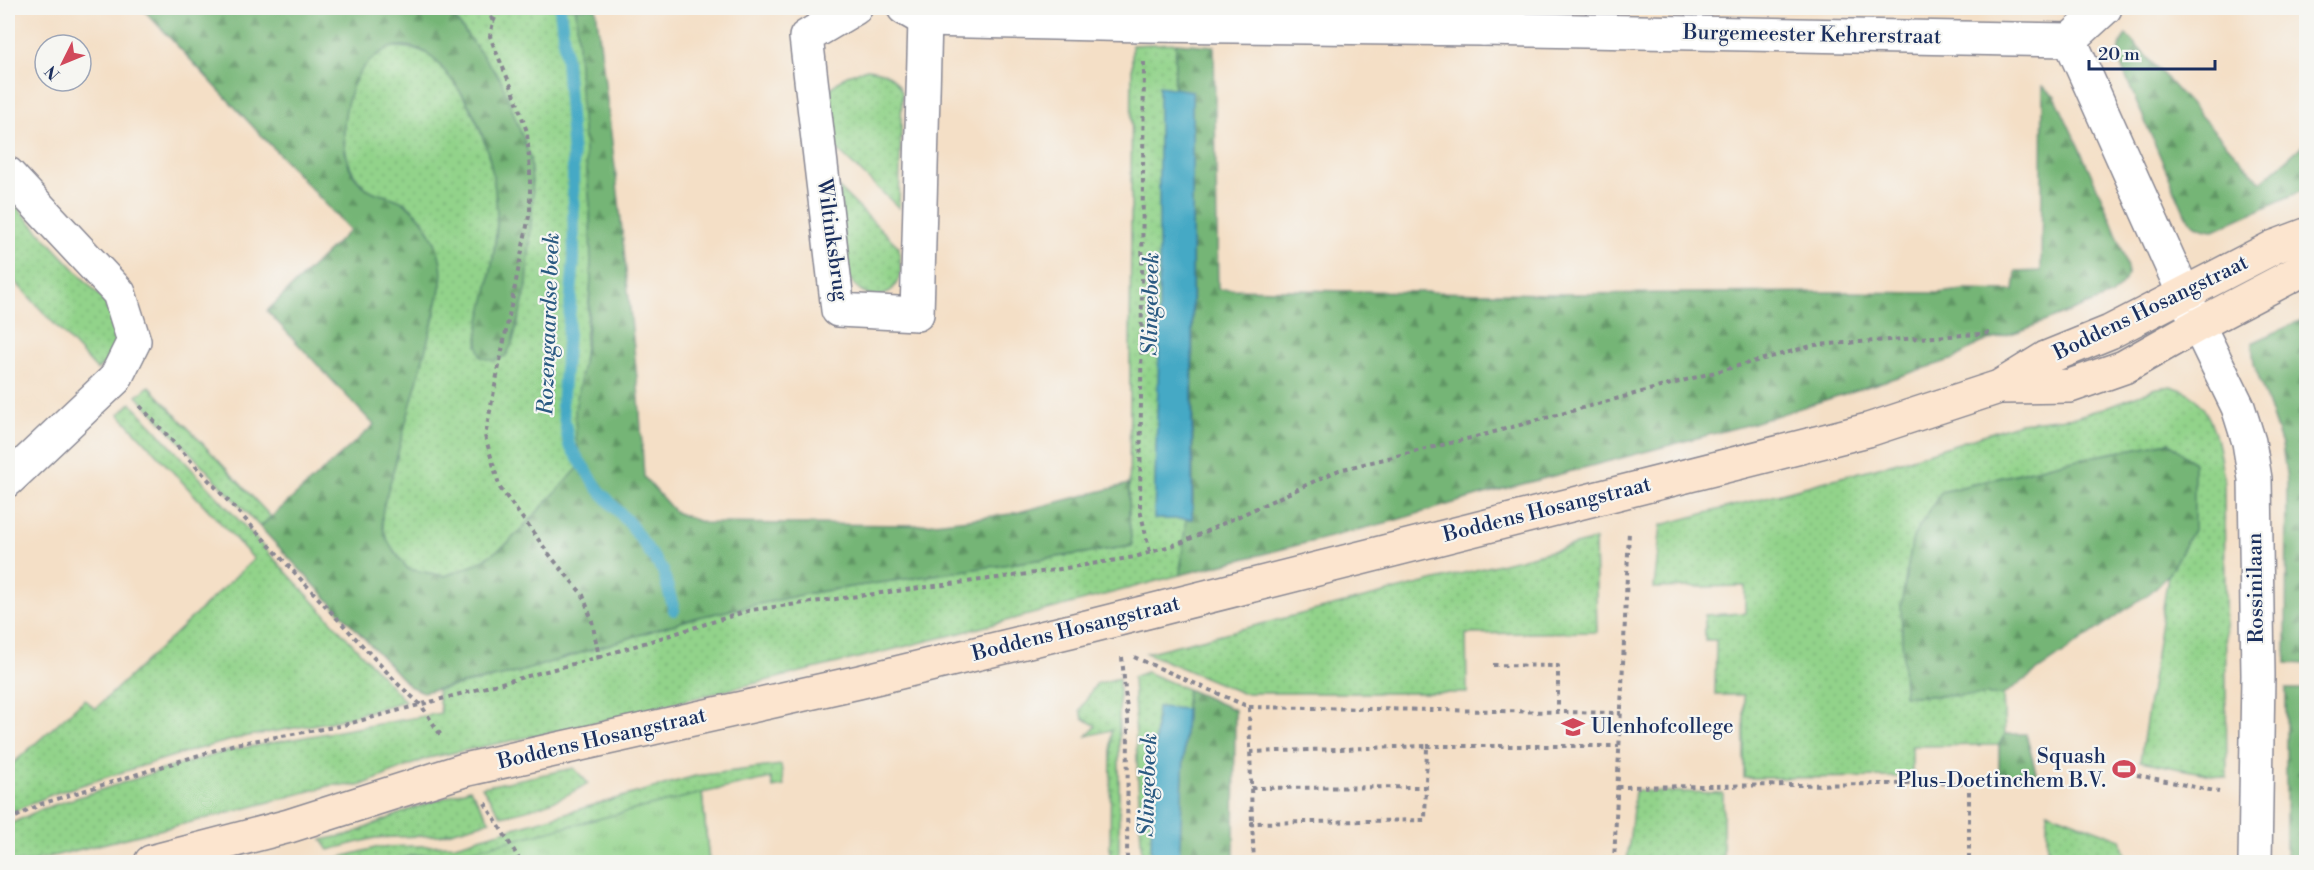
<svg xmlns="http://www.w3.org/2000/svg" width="2314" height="870" viewBox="0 0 2314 870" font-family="'Libre Bodoni',serif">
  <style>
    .grass { fill: url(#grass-dots); stroke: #568174; stroke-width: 1.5 }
    .forest { fill: url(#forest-firs); stroke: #48726a; stroke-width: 1.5 }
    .park { fill: url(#park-tufts); stroke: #568174; stroke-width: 1.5 }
    .water { fill: #45a9c5; stroke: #306c92; stroke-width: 1.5 }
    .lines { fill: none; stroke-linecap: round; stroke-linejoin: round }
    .stream { stroke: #45a9c5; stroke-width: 12 }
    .street-casing { stroke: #888792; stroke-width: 36 }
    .secondary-casing { stroke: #888792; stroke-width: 36 }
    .path { stroke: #888792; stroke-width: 4; stroke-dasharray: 4.5 4.5; stroke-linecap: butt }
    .street { stroke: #fff; stroke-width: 33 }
    .secondary { stroke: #fce5cf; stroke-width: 33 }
    .labels { text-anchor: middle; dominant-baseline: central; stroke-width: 4.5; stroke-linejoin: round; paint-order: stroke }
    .street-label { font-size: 21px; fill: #1b2f5e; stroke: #f6f6f2 }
    .poi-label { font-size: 21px; fill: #1b2f5e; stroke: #f6f6f2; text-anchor: start }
    .water-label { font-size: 22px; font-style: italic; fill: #2a5a82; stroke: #f6f6f2 }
  </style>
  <defs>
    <pattern id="grass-dots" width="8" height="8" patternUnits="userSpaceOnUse" patternTransform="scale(1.5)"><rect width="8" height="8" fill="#92d38a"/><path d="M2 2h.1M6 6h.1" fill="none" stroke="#7db57a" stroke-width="1.8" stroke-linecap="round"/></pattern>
    <pattern id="forest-firs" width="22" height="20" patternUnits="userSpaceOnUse" patternTransform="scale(1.5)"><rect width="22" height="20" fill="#75b576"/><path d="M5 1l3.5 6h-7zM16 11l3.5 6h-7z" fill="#5f9464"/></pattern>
    <pattern id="park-tufts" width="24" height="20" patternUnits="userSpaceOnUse" patternTransform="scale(1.5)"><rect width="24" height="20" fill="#92d38a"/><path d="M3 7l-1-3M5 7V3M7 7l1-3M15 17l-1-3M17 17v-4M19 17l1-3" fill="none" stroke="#7db57a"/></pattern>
  </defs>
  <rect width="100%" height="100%" fill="#f6f6f2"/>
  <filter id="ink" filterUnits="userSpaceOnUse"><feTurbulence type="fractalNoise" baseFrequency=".0167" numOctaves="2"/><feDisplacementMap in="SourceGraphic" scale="12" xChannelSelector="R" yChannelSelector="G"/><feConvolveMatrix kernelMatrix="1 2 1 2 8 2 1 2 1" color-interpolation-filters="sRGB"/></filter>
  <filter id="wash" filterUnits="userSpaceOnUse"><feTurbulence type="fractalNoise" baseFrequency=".008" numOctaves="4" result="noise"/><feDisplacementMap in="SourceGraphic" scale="24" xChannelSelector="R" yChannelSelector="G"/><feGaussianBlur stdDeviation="1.35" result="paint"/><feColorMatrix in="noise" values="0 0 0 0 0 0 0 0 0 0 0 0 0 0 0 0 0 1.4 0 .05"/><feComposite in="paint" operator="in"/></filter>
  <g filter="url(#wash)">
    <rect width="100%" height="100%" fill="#f4dfc6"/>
    <g class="grass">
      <path d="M 447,8 L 576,8 L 590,205 L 591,278 L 576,438 L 583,464 L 508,543 L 477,564 L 445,576 L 408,569 C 396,553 383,540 382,519 C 381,506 390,482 394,468 C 402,435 410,403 419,370 C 428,339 439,306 441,272 C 442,250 424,215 404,203 C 397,198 385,198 377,194 C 342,179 339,131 348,97 C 350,92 352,84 354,79 C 360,69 383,46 394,47 C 427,47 432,56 452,80 C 479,115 500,174 497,219 C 496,241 492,263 489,285 C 485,306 478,325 477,346 L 512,344 L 527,286 L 501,80 Z"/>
      <path d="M 1176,43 L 1174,89 L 1159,87 L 1159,352 L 1154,519 L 1186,519 L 1180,575 L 960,633 L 573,728 L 428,758 L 359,786 L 332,785 L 236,811 L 29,862 L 8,862 L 8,825 L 42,809 L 159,771 L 231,750 L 441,713 L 437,690 L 516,673 L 694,618 L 810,593 L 1132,546 L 1129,520 L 1132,47 L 1132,45 Z"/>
      <path d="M 867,69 C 885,71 894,75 902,92 L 899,208 L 832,145 L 825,100 L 832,87 L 847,75 Z"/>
      <path d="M 839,188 L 899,247 C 899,256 902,267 900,275 C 890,306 861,299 848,276 Z"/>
      <path d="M 8,198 L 108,305 L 118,341 L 111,357 L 97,370 L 8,274 Z"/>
      <path d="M 149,386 L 271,517 L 260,527 L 137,396 Z"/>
      <path d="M 2171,386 C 2177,388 2184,390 2189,393 C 2215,411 2220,453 2224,481 L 2227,778 L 2140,761 L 2168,575 L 2194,528 L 2169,442 L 2069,461 L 1941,492 L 1912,696 L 2003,695 L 2005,734 L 1999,745 L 1912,746 L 1912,777 L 1744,778 L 1744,695 L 1715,695 L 1716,640 L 1705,640 L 1705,615 L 1745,613 L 1745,586 L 1654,588 L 1661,525 L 1909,459 L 2020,423 L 2075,417 L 2104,408 L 2157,388 Z"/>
      <path d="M 131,403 L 405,701 L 335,721 L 243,737 L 183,753 L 53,794 L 8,814 L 8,768 L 85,699 L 95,709 L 254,559 L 119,414 Z"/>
      <path d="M 1595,540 L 1597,632 L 1466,634 L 1467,693 L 1242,693 L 1146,653 Z"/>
      <path d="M 1146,672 L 1187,689 L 1186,709 L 1157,707 L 1152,799 L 1151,862 L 1142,862 L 1133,677 Z"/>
      <path d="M 1119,678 L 1119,862 L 1110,862 L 1111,730 L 1087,736 L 1096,726 L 1083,718 L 1080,710 L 1096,684 Z"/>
      <path d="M 781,765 L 784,786 L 773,788 L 771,778 L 702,793 L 709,862 L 322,862 L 379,847 L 455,845 L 695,776 Z"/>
      <path d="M 574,768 L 588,783 C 561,801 532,810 501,816 L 482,787 Z"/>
      <path d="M 470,789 L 490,821 L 440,835 L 375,838 L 329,850 L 322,840 L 351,834 L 411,809 Z"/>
      <path d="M 1635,791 L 1723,793 L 1723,862 L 1627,862 Z"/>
      <path d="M 2047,811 L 2121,839 L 2125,856 L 2135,859 L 2135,862 L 2047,862 Z"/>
    </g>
    <g class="forest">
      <path d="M 142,8 L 447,8 L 501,80 L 530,157 L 533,194 L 527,286 L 512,344 L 506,356 L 493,361 L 481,357 C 472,334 484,310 488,286 C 492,265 498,235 497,214 C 495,168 483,119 454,83 C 440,66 433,52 411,47 C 392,43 381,51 368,63 C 342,85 333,160 361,184 C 376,197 391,194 404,203 C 423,215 438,242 441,264 C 444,281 437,300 434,316 C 421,370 405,423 392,476 C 389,489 382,505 382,518 C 382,539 396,554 408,569 L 445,576 L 477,564 L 508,543 L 582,464 L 576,438 L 575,410 L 587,338 L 591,278 L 590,205 L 581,108 L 576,8 L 596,8 L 619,201 L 639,398 L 644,477 L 675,512 L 704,523 L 917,525 L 1011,514 L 1129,484 L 1129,520 L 1132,546 L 810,593 L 694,618 L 516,673 L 423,692 L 409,686 L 260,527 L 374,425 L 267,311 L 350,230 Z"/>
      <path d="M 2126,34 L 2261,182 L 2306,142 L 2306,189 L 2214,230 C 2201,229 2194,225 2186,216 L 2122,68 C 2118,54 2118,46 2126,34 Z"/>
      <path d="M 1176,43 L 1214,46 L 1218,289 L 1554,294 L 1838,292 L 1937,293 L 1964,290 L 2014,291 L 2016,272 L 2041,271 L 2043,86 L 2055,96 C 2067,123 2132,255 2127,275 C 2125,284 2117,290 2110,296 L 2023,330 L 1978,344 L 1954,359 L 1750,424 L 1481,495 L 1393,521 L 1180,575 L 1186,519 L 1192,519 L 1193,507 L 1192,101 L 1192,91 L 1174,89 Z"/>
      <path d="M 2306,318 L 2306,664 L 2286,663 L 2287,481 L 2282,445 L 2254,364 L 2252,343 Z"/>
      <path d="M 2169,442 L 2194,463 L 2194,528 L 2168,575 L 2151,592 L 2003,695 L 1904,696 L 1901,604 L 1913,537 L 1941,492 L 2069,461 Z"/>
      <path d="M 1187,689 L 1235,710 L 1234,862 L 1179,862 Z"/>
      <rect x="2286" y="689" width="20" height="173"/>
      <path d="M 2005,734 L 2026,734 L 2037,776 L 1999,774 L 1999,745 Z"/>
    </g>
    <path class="park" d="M 702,793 L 709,862 L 390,862 L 414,855 L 461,853 Z"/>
    <g class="water">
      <path d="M 1159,86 L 1192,91 L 1192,519 L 1154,519 L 1159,352 Z"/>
      <path d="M 1157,707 L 1186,709 L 1179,862 L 1151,862 L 1152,799 Z"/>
    </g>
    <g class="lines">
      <path class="stream" d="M 560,8 L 566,59 L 573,158 L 574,259 L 562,406 L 569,445 L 599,490 L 630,524 L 663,571 L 674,610"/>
    </g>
  </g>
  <g filter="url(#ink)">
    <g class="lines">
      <g class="street-casing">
        <g id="street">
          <path d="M 855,8 L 806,37 L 838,310 L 917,314 L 925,20"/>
          <path d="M 904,8 L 925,20 L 1144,25 L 1483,29"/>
          <path d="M 1483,8 L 1483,29 L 2070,40 L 2105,8"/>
          <path d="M 2070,40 L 2198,325 L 2238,407 L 2249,442 L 2255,479 L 2258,675 L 2255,862"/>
          <path d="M 8,174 L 119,293 L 134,341 L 115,379 L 8,480"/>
        </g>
      </g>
      <g class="secondary-casing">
        <g id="secondary">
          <path d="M 2000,387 L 2070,386 L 2124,367 L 2198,325 L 2306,268"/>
          <path d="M 151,862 L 289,826 L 464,770 L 859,682 L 1091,626 L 1868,430 L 1999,387 L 2046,358 L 2110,332 L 2274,247 L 2306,235"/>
        </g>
      </g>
      <g class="path">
        <path d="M 493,22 L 500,8"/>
        <path d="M 1144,62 L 1140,510 L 1150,552"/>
        <path d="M 140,406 L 399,685 L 421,705 L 442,737"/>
        <path d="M 599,657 L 751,610 L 1035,573 L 1135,557 L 1183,542 L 1339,470 L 1483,435 L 1815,345 L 1993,333"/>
        <path d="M 1122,657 L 1128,722 L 1127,862"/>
        <path d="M 1134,657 L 1249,707 L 1252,823"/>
        <path d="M 1493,665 L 1558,666 L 1558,712"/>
        <path d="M 1249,707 L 1621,713"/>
        <path d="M 1427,746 L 1619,746"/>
        <path d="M 1250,752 L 1427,746 L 1425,820 L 1252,823 L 1254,862"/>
        <path d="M 2137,775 L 2219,792"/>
        <path d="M 1617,787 L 1969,783 L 1969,862"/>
        <path d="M 1251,788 L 1426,787"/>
        <path d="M 485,803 L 521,862"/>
        <path d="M 8,821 L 41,804 L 235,744 L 340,726 L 599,657 L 592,621 L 583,595 L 552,558 L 500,488 L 485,436 L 530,211 L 530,172 L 527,132 L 514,93 L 494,47 L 490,36 L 493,22 L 488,8"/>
        <path d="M 1614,862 L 1629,531"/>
      </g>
      <use href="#street" class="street"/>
      <use href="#secondary" class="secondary"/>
    </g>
  </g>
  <defs>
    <g id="school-bare" transform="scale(1.8)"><path d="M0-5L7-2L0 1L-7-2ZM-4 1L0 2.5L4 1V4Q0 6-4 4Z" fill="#d1495b" stroke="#f6f6f2" stroke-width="2.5" paint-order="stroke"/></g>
    <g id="stadium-bare" transform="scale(1.8)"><path d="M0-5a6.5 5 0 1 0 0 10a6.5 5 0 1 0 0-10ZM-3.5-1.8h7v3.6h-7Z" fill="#d1495b" stroke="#f6f6f2" stroke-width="2.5" paint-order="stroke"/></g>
  </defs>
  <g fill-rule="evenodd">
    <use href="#school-bare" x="1573" y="727"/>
    <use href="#stadium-bare" x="2124" y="769"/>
  </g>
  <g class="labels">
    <g class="street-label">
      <text transform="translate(1812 35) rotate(1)">Burgemeester Kehrerstraat</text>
      <text transform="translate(832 240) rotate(82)">Wiltinksbrug</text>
      <text transform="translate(2151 308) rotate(-26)">Boddens Hosangstraat</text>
      <text transform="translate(1547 510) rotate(-14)">Boddens Hosangstraat</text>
      <text transform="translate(2256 588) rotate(-91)">Rossinilaan</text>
      <text transform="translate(1076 629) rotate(-14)">Boddens Hosangstraat</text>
      <text transform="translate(602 739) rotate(-13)">Boddens Hosangstraat</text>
    </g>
    <g class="poi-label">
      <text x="1591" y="727">Ulenhofcollege</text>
      <text x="2106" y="757" text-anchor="end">Squash<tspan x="2106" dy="24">Plus-Doetinchem B.V.</tspan></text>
    </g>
    <g class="water-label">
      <text transform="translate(1151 304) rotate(-89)">Slingebeek</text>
      <text transform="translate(549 324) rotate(-88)">Rozengaardse beek</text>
      <text transform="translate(1148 785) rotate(-88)">Slingebeek</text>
    </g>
  </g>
  <rect width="2314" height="870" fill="none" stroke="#f6f6f2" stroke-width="30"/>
  <g transform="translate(63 63) rotate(227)"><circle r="28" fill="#f6f6f2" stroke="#9ea6b7" stroke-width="1.5"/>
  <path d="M0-4.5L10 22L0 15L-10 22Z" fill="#d1495b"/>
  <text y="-9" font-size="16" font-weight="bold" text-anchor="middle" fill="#1b2f5e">N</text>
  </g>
  <path d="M2089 60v9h126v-9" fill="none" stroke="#1b2f5e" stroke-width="3"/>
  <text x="2098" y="60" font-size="18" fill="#1b2f5e" stroke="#f6f6f2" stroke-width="4.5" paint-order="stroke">20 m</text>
</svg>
